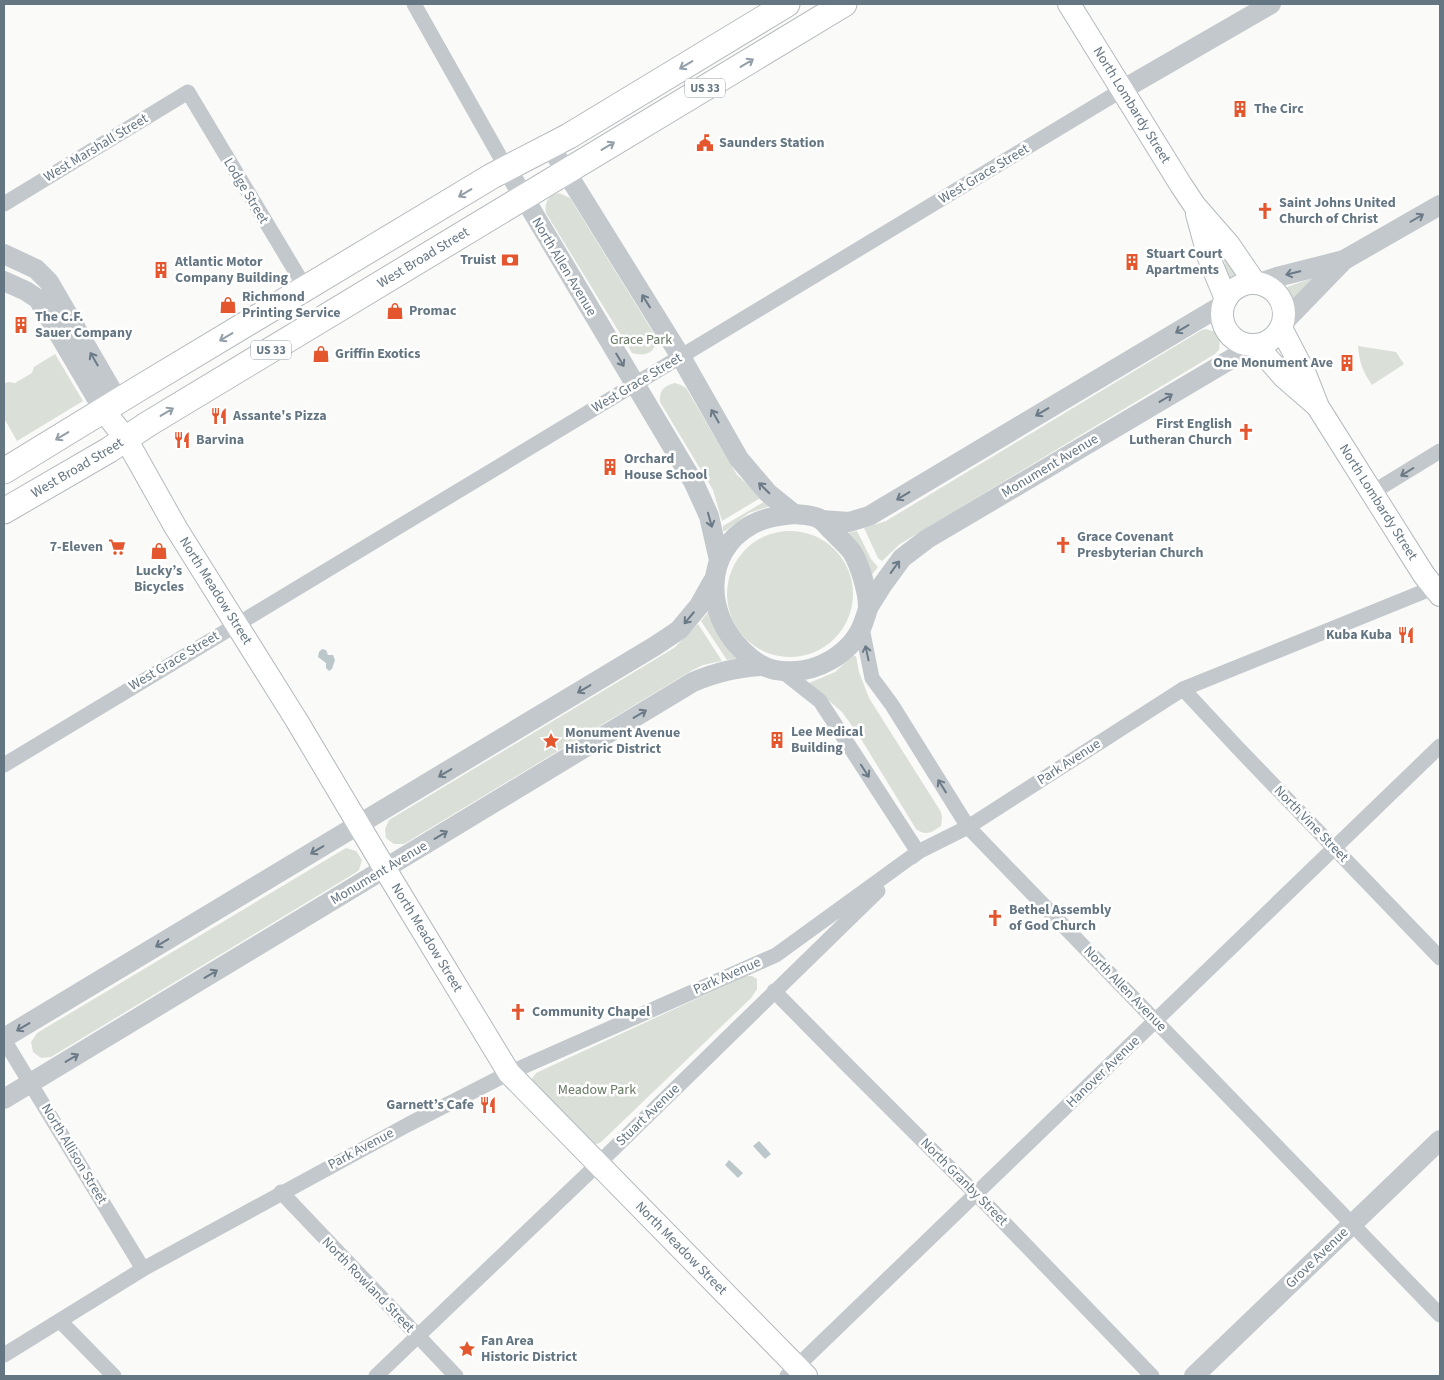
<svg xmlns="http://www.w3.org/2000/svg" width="1444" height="1380" viewBox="0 0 1444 1380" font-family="'Source Sans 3',sans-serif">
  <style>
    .green { fill: #dadfd7 }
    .water { fill: #bbc7cb }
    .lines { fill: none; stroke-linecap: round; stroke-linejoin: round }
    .secondary-casing { stroke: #b3babf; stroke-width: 24 }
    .primary-casing { stroke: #b5babe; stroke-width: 27 }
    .minor { stroke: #c3c8cc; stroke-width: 15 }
    .tertiary { stroke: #c3c8cc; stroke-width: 20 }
    .secondary { stroke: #fff; stroke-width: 22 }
    .primary { stroke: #fff; stroke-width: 25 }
    .oneway { stroke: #939fa8 }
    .oneway2 { stroke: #6a7a87 }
    .labels { text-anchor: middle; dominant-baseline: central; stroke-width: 5; stroke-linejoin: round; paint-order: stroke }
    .shield { fill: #fff; stroke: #939fa8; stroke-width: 1 }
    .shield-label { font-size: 12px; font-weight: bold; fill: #657683 }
    .street-label { font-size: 14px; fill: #657683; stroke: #fff }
    .poi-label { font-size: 14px; font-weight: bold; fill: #657683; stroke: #fff; text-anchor: start }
    .park-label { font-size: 14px; fill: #687a64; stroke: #fff }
  </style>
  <rect width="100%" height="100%" fill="#fafaf8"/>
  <g class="green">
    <path d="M 559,193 L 570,198 L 656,337 C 657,353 645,357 632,353 L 546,213 C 544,202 548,196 559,193 Z"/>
    <path d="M 1222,254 L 1243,276 L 1230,283 Z"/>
    <path d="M 1313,278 L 1293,299 L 1287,287 Z"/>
    <path d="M 1206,329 L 1215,332 L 1220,340 L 1219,350 L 1215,354 L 900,544 L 882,561 L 878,558 L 864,528 L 886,521 L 1202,330 Z"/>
    <path d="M 1358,346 L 1396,352 L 1404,364 L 1372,385 C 1363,372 1359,362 1358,346 Z"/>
    <path d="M 55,354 L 83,401 L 17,441 L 4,418 L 4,384 L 8,382 L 15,383 L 32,373 L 34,367 Z"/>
    <path d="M 675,383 L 681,385 L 686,388 L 737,475 L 762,497 L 722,521 L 713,490 L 660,402 C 659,390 664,386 675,383 Z"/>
    <path d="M 767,500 L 770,506 L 749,513 L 725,531 L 723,531 L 723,526 Z"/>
    <circle cx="790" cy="594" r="63"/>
    <path d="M 857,531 L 871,559 L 878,567 L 871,576 L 847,533 Z"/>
    <path d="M 709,611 L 739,658 L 727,660 L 701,621 Z"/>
    <path d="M 698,624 L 722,661 L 703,665 L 691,671 L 404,844 L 394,844 L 386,838 L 385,829 L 389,820 L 674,648 Z"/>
    <path d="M 853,656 L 856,656 L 859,672 L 869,698 L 941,812 L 942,818 L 941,826 C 931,833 926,836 916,829 L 858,734 L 842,712 L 809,683 L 835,672 Z"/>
    <path d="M 346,848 L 356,851 L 362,860 L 359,870 L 355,873 L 51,1057 L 41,1058 L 33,1052 L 31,1042 L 37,1033 Z"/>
    <path d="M 746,976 L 752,976 L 757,979 L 757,989 L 751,998 L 600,1143 L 596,1144 L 593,1142 L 533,1087 L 531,1080 L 536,1073 Z"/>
  </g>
  <g class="water">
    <path d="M 322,649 L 326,650 L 328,655 L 333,655 L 335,660 L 332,669 L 329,671 L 326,668 L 326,663 L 318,657 L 319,652 Z"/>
    <path d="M 759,1141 L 771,1154 L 765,1159 L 753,1146 Z"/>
    <path d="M 729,1160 L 743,1173 L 738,1178 L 725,1165 Z"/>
  </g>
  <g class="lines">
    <g class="secondary-casing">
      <g id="secondary">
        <path id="s1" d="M 1069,4 L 1181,185 L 1195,206 L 1229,245 L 1255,283"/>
        <path d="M 1197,214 L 1209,258 L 1226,299"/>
        <circle cx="1253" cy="314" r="31"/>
        <path id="s2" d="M 1281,328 L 1305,374 L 1318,407 L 1424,575 L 1440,595"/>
        <path d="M 1256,345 L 1284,377 L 1315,404"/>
        <path id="s3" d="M 104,411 L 126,439 L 176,528 L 297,721 L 385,869 L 509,1073 L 806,1376"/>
      </g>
    </g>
    <g class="primary-casing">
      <g id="primary">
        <path d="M 4,471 L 138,389 L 492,176 L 569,136 L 787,4"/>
        <path id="s4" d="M 4,511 L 109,450 L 148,424 L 844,4"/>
      </g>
    </g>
    <g class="minor">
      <path d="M 414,4 L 507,169"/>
      <path d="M 4,204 L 188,92 L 306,289"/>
      <path d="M 1373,492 L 1440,451"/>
      <path d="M 862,628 L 872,678 L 892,705 L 968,827 L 1440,1315"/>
      <path d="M 782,671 L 820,701 L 918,852 L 912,857"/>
      <path d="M 1183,689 L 1237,747 L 1440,958"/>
      <path d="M 4,765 C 376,539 751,317 1122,90"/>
      <path d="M 774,991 L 849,1067 L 988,1206 L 1152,1376"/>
      <path d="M 4,1040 L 143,1269"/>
      <path d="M 281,1192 L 456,1376"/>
      <path d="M 60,1321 L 114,1376"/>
      <path d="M 4,1355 L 143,1269 L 409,1124 L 509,1073 L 776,955 L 918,852 L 968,827 L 1183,689 L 1440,585"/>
      <path d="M 376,1376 L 598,1164 L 878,891"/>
      <path d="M 787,1376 L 1440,746"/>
    </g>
    <g class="tertiary">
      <path d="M 1122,90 L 1271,4"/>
      <path d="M 550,146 L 681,357 L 739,459 L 768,493 L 794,514"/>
      <path d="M 507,169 L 694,483 L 709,516 L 719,560"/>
      <path d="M 4,254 L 36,269 L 49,282 L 118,401"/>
      <path d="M 4,281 L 26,291 L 38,299 L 104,411"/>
      <path d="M 1259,283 L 1277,277 L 1344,260 L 1440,205"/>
      <path d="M 1283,323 L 1344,260"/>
      <path d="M 794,514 C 803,515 813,515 820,519 C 824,522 828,527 831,530 C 838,537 846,544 852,552 C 860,565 868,592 868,607 C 868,611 865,617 864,621 C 853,654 816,674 783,671 C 765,670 753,661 741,649 C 705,613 703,552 751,525 C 765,517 779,516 794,514 Z"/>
      <path d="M 821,520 L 849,522 L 869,516 L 1224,304"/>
      <path d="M 868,608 L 883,584 L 902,558 L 927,539 L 1238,355 L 1251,345"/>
      <path d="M 4,1038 L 655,646 L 679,630 L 699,606 L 713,581"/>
      <path d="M 4,1099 L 693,682 C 717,672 735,668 760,666"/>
      <path d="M 1194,1376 L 1440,1140"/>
    </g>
    <use href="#secondary" class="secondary"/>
    <use href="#primary" class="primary"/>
  </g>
  <defs><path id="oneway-shaft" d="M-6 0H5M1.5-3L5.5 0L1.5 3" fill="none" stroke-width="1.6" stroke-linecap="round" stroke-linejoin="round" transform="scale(1.25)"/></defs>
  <g class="oneway">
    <use href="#oneway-shaft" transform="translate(747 63) rotate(-31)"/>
    <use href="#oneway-shaft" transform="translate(686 65) rotate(149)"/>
    <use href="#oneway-shaft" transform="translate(608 146) rotate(-31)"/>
    <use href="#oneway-shaft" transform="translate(465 193) rotate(149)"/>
    <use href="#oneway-shaft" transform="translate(226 337) rotate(149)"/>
    <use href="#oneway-shaft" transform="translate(167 412) rotate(-31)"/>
    <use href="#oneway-shaft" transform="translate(62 436) rotate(149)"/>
  </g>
  <g class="oneway2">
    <use href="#oneway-shaft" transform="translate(1417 218) rotate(-30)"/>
    <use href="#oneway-shaft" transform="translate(1293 273) rotate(166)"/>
    <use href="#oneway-shaft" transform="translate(646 301) rotate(-122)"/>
    <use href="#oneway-shaft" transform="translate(1182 329) rotate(149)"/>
    <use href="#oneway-shaft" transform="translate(94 359) rotate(-120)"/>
    <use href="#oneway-shaft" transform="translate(620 360) rotate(59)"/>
    <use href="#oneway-shaft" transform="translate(1166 398) rotate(-31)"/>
    <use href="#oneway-shaft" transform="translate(1042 412) rotate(149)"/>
    <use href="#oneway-shaft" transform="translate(715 416) rotate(-120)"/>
    <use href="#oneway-shaft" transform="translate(1407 472) rotate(148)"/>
    <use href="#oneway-shaft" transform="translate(764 488) rotate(-135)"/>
    <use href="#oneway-shaft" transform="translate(903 496) rotate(149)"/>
    <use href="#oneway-shaft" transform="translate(710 520) rotate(74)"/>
    <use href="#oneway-shaft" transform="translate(895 567) rotate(-54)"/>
    <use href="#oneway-shaft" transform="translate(689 618) rotate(130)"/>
    <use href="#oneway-shaft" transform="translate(867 653) rotate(-102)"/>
    <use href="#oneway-shaft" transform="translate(584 689) rotate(149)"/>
    <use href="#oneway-shaft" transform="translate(640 714) rotate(-31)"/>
    <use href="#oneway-shaft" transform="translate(865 771) rotate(57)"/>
    <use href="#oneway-shaft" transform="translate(445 773) rotate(149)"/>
    <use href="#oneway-shaft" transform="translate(942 786) rotate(-122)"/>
    <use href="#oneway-shaft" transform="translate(441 835) rotate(-31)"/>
    <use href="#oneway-shaft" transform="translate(317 850) rotate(149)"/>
    <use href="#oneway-shaft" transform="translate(162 943) rotate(149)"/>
    <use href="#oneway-shaft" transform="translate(211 974) rotate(-31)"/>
    <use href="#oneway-shaft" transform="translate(23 1027) rotate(149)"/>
    <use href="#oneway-shaft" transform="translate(72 1058) rotate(-31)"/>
  </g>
  <defs>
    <g id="building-bare" transform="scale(1.35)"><path d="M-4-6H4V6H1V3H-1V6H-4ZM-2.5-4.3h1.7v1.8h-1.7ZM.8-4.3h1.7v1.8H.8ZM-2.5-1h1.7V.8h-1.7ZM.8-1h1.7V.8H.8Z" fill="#e4572e" stroke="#fff" stroke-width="2.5" paint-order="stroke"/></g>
    <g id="civic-bare" transform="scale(1.35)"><path d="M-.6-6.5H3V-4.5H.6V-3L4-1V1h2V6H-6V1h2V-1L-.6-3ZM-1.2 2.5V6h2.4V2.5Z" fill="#e4572e" stroke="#fff" stroke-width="2.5" paint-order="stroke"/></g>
    <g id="church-bare" transform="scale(1.35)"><path d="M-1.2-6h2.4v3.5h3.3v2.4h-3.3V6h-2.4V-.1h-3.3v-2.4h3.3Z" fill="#e4572e" stroke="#fff" stroke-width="2.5" paint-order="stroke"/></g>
    <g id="bank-bare" transform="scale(1.35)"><path d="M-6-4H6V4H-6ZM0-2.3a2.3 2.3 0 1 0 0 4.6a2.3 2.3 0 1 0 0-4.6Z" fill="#e4572e" stroke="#fff" stroke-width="2.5" paint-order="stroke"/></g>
    <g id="shop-bare" transform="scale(1.35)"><path d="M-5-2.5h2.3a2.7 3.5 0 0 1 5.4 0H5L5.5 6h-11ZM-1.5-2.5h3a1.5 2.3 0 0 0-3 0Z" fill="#e4572e" stroke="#fff" stroke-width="2.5" paint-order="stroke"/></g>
    <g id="restaurant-bare" transform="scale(1.35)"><path d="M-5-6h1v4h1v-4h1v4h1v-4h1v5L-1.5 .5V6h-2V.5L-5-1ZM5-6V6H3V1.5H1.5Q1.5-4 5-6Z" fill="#e4572e" stroke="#fff" stroke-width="2.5" paint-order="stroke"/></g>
    <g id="supermarket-bare" transform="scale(1.35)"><path d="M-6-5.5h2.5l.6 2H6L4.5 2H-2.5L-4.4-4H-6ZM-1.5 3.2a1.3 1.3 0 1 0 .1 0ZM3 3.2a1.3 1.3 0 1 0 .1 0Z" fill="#e4572e" stroke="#fff" stroke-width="2.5" paint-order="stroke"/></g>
    <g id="sight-bare" transform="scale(1.35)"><path d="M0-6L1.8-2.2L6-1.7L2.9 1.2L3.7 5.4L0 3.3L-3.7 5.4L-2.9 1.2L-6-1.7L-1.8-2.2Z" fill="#e4572e" stroke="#fff" stroke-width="2.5" paint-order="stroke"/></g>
  </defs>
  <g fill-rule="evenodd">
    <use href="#building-bare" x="1240" y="109"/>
    <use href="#civic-bare" x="705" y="143"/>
    <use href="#church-bare" x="1265" y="211"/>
    <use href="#bank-bare" x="510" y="260"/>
    <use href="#building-bare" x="1132" y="262"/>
    <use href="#building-bare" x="161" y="270"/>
    <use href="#shop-bare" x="228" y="305"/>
    <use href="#shop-bare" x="395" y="311"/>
    <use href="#building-bare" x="21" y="325"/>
    <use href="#shop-bare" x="321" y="354"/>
    <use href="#building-bare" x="1347" y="363"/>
    <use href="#restaurant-bare" x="219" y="416"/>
    <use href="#church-bare" x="1246" y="432"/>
    <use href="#restaurant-bare" x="182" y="440"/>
    <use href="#building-bare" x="610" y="467"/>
    <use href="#church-bare" x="1063" y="545"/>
    <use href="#supermarket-bare" x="117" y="547"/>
    <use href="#shop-bare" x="159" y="551"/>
    <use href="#restaurant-bare" x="1406" y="635"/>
    <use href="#building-bare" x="777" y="740"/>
    <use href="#sight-bare" x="551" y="741"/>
    <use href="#church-bare" x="995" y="918"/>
    <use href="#church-bare" x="518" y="1012"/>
    <use href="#restaurant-bare" x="488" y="1105"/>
    <use href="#sight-bare" x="467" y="1349"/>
  </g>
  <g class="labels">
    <g class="shield">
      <rect x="685" y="78.5" width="40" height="19" rx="4"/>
      <rect x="251" y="340.5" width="40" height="19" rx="4"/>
    </g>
    <g class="shield-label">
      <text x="705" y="88">US 33</text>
      <text x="271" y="350">US 33</text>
    </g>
    <g class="street-label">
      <text stroke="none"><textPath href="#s1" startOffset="119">North Lombardy Street</textPath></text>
      <text transform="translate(96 148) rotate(-31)">West Marshall Street</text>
      <text transform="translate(984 174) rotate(-31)">West Grace Street</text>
      <text transform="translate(246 191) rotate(59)">Lodge Street</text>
      <text stroke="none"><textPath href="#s4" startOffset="490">West Broad Street</textPath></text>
      <text transform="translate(564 267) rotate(59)">North Allen Avenue</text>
      <text transform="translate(637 383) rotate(-31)">West Grace Street</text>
      <text transform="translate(1050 466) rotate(-31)">Monument Avenue</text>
      <text stroke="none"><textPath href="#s4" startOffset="85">West Broad Street</textPath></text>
      <text stroke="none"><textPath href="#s2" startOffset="200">North Lombardy Street</textPath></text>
      <text stroke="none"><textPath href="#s3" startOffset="212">North Meadow Street</textPath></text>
      <text transform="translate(174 661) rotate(-31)">West Grace Street</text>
      <text transform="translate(1069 762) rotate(-33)">Park Avenue</text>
      <text transform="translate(1311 824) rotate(46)">North Vine Street</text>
      <text transform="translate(379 873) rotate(-31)">Monument Avenue</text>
      <text stroke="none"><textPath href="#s3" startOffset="618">North Meadow Street</textPath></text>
      <text transform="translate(727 976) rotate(-24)">Park Avenue</text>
      <text transform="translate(1125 989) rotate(46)">North Allen Avenue</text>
      <text transform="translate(1103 1072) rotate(-44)">Hanover Avenue</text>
      <text transform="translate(648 1115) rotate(-44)">Stuart Avenue</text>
      <text transform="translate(361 1149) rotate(-28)">Park Avenue</text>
      <text transform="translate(74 1154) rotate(59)">North Allison Street</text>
      <text transform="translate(964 1182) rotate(45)">North Granby Street</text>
      <text stroke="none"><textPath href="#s3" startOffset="1022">North Meadow Street</textPath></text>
      <text transform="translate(1317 1258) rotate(-44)">Grove Avenue</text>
      <text transform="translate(368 1285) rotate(46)">North Rowland Street</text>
    </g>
    <g class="poi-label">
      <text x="1254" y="109">The Circ</text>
      <text x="719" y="143">Saunders Station</text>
      <text x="1279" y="203">Saint Johns United<tspan x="1279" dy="16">Church of Christ</tspan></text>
      <text x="1146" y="254">Stuart Court<tspan x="1146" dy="16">Apartments</tspan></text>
      <text x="496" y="260" text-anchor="end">Truist</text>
      <text x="175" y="262">Atlantic Motor<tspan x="175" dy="16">Company Building</tspan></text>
      <text x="242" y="297">Richmond<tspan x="242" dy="16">Printing Service</tspan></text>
      <text x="409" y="311">Promac</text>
      <text x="35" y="317">The C.F.<tspan x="35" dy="16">Sauer Company</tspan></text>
      <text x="335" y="354">Griffin Exotics</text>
      <text x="1333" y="363" text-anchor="end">One Monument Ave</text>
      <text x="233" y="416">Assante's Pizza</text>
      <text x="1232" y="424" text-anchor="end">First English<tspan x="1232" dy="16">Lutheran Church</tspan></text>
      <text x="196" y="440">Barvina</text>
      <text x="624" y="459">Orchard<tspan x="624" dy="16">House School</tspan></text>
      <text x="1077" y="537">Grace Covenant<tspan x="1077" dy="16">Presbyterian Church</tspan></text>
      <text x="103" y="547" text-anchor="end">7-Eleven</text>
      <text x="159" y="571" text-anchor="middle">Lucky’s<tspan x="159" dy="16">Bicycles</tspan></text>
      <text x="1392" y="635" text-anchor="end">Kuba Kuba</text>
      <text x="791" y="732">Lee Medical<tspan x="791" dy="16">Building</tspan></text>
      <text x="565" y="733">Monument Avenue<tspan x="565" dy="16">Historic District</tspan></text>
      <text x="1009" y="910">Bethel Assembly<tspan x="1009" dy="16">of God Church</tspan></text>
      <text x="532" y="1012">Community Chapel</text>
      <text x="474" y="1105" text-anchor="end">Garnett’s Cafe</text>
      <text x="481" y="1341">Fan Area<tspan x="481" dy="16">Historic District</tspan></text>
    </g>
    <g class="park-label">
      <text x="641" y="340">Grace Park</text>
      <text x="597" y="1090">Meadow Park</text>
    </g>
  </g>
  <rect width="1444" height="1380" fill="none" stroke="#657683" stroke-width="10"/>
</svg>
